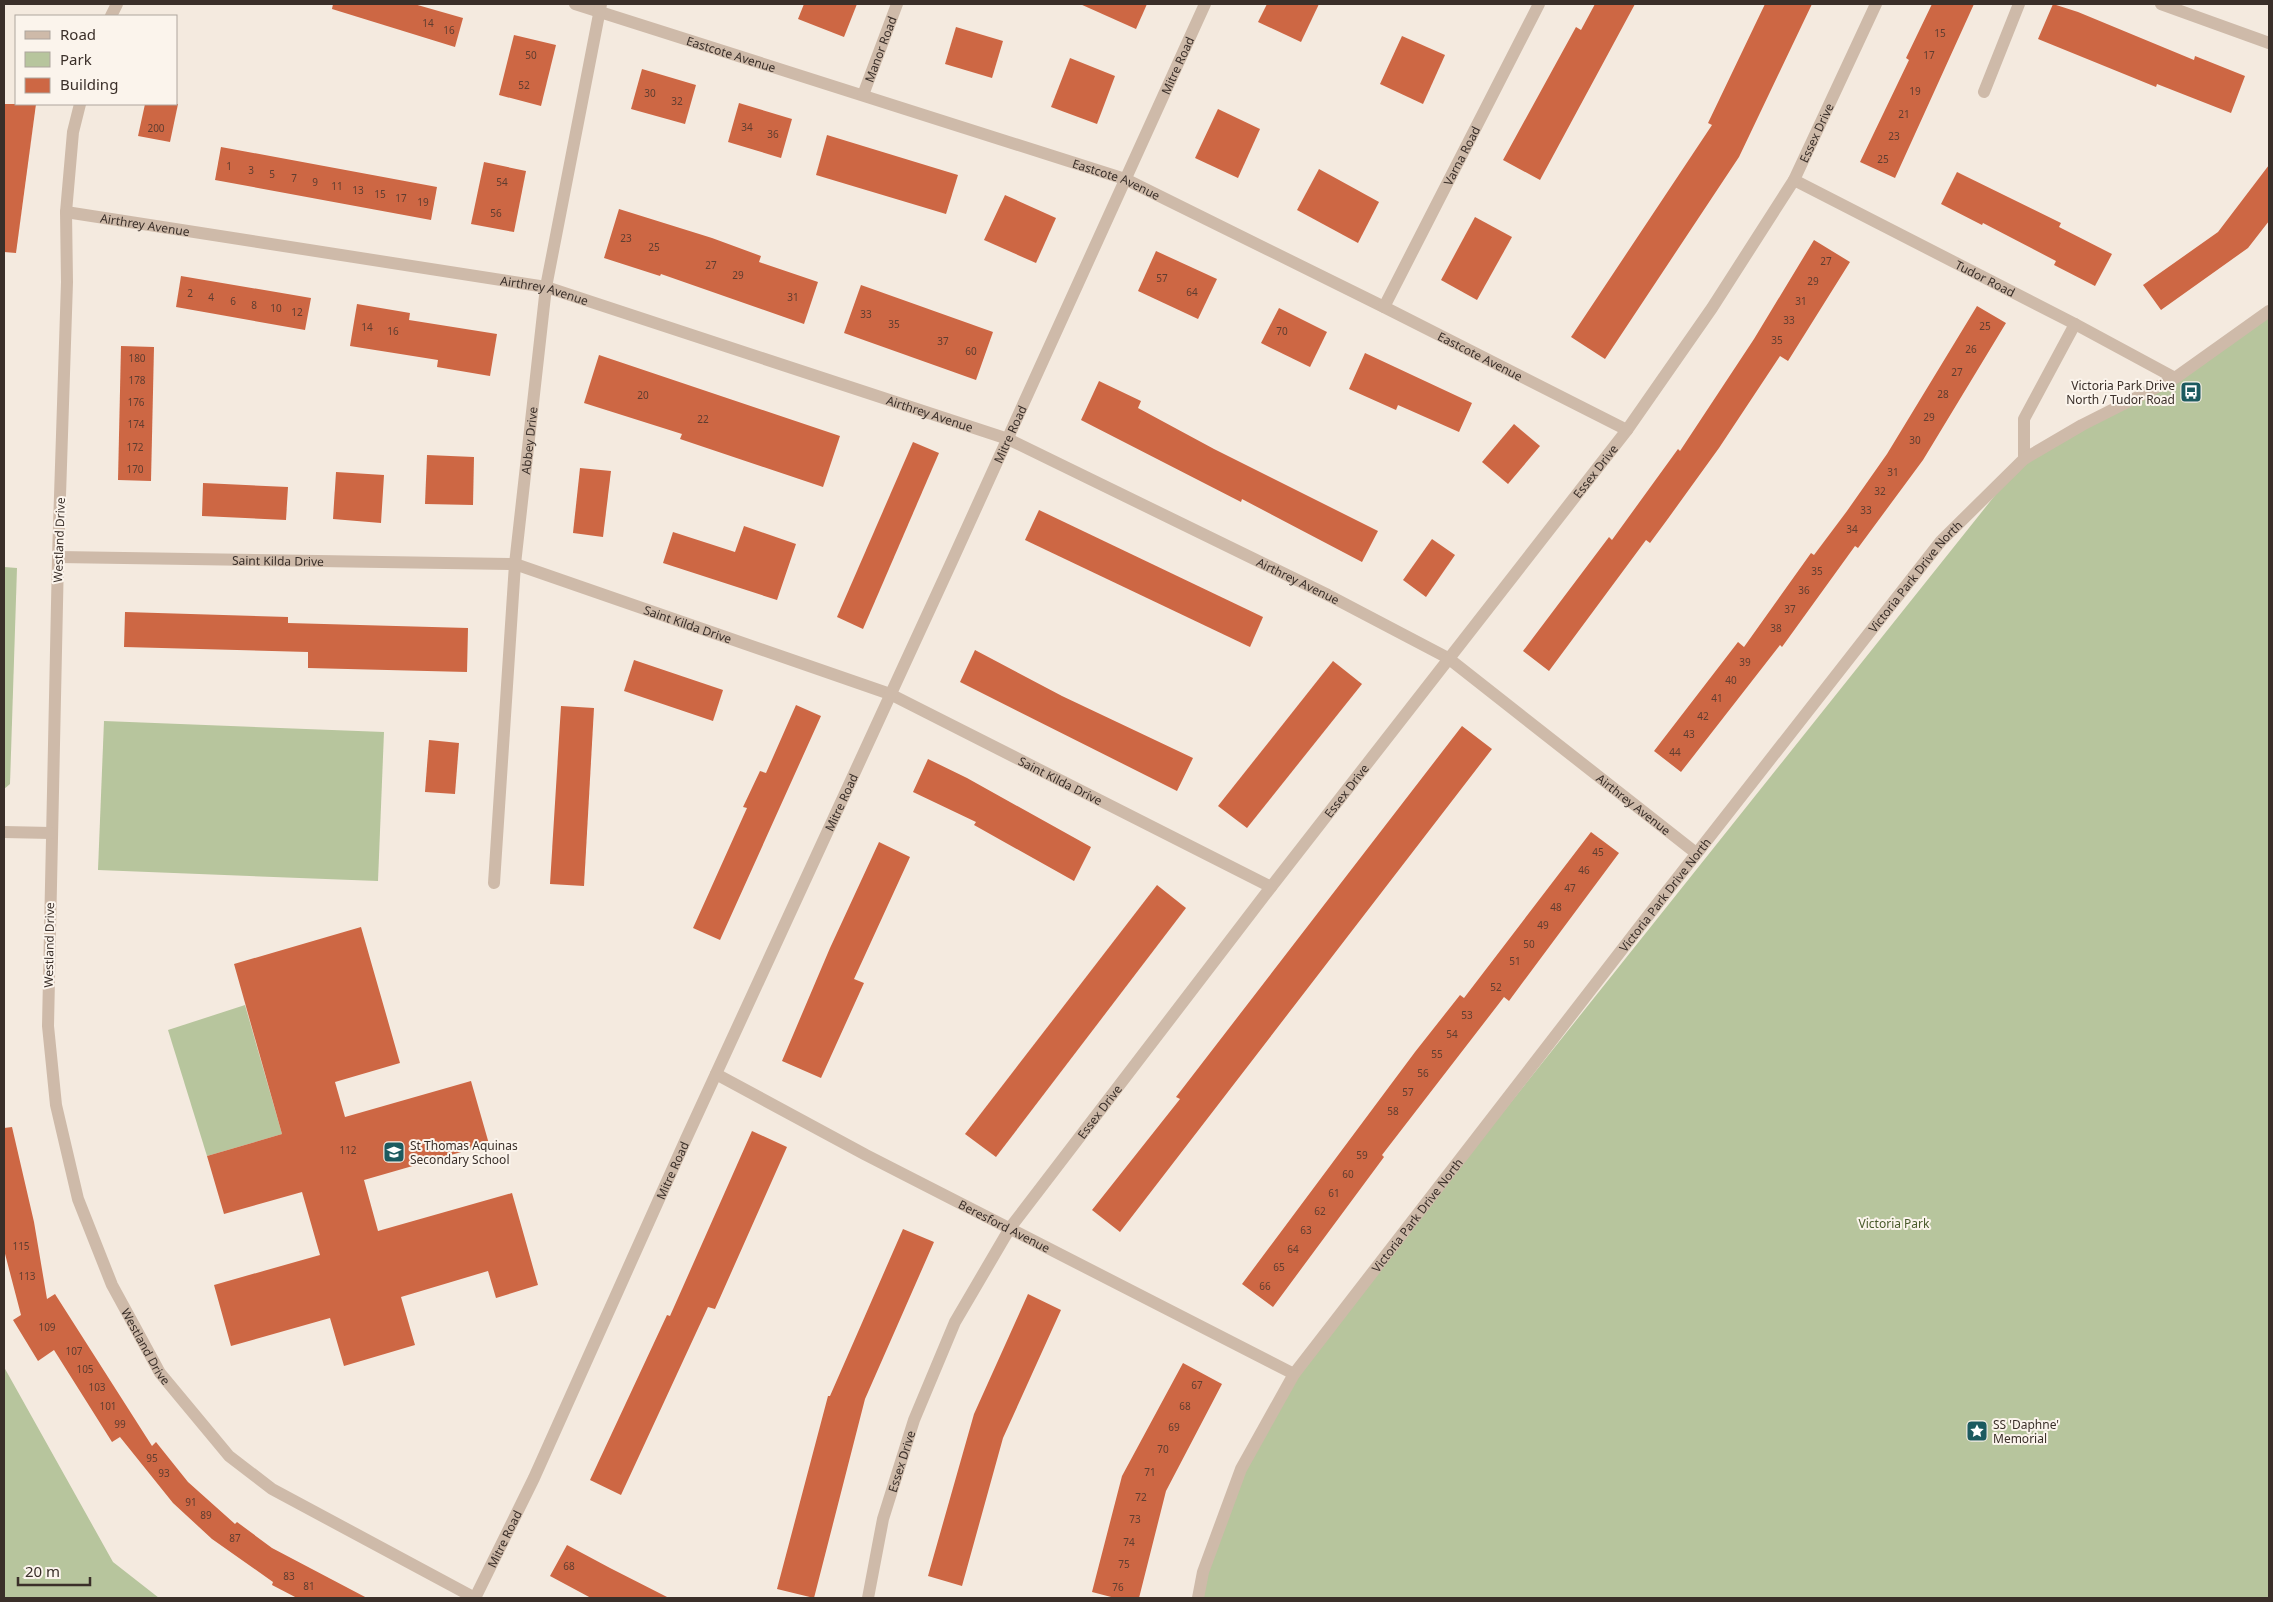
<svg xmlns="http://www.w3.org/2000/svg" width="2273" height="1602" viewBox="0 0 2273 1602" font-family="'Noto Sans',sans-serif">
  <style>
    .green { fill: #b7c59d }
    .building { fill: #cd6744 }
    .lines { fill: none; stroke-linecap: round; stroke-linejoin: round }
    .minor { stroke: #cebaa9; stroke-width: 12 }
    .labels { text-anchor: middle; dominant-baseline: central; stroke-width: 4; stroke-linejoin: round; paint-order: stroke }
    .number-label { font-size: 10px; fill: #5f3d30 }
    .street-label { font-size: 12px; fill: #3a2f29; stroke: #fbf4ec }
    .poi-label { font-size: 12px; fill: #3a2f29; stroke: #fbf4ec; text-anchor: start }
    .park-label { font-size: 12px; fill: #495a2b; stroke: #fbf4ec }
  </style>
  <rect width="100%" height="100%" fill="#f4eadf"/>
  <g class="green">
    <path d="M 2269,311 L 2269,1598 L 1198,1598 L 1241,1469 L 1294,1374 L 2024,459 L 2175,378 Z"/>
    <path d="M 4,567 L 17,568 L 10,784 L 4,789 Z"/>
    <path d="M 104,721 L 384,732 L 378,881 L 98,870 Z"/>
    <path d="M 245,1005 L 282,1134 L 207,1156 L 168,1030 Z"/>
    <path d="M 4,1367 L 113,1562 L 159,1598 L 4,1598 Z"/>
  </g>
  <g class="building">
    <path d="M 333,4 L 414,4 L 463,18 L 455,47 L 332,9 Z"/>
    <path d="M 804,4 L 857,4 L 844,37 L 798,19 Z"/>
    <path d="M 1080,4 L 1147,4 L 1136,29 Z"/>
    <path d="M 1267,4 L 1319,4 L 1301,42 L 1258,22 Z"/>
    <path d="M 1595,4 L 1635,4 L 1540,180 L 1503,160 L 1576,27 L 1581,30 Z"/>
    <path d="M 1765,4 L 1812,4 L 1739,157 L 1605,359 L 1571,337 L 1712,125 L 1708,123 Z"/>
    <path d="M 1932,4 L 1974,4 L 1895,178 L 1860,162 L 1909,60 L 1906,58 Z"/>
    <path d="M 2053,4 L 2078,12 L 2194,60 L 2195,56 L 2245,76 L 2231,113 L 2157,84 L 2156,87 L 2038,39 Z"/>
    <path d="M 956,27 L 1003,41 L 992,78 L 945,64 Z"/>
    <path d="M 514,35 L 556,45 L 541,106 L 499,95 Z"/>
    <path d="M 1402,36 L 1445,55 L 1423,104 L 1380,84 Z"/>
    <path d="M 1070,58 L 1115,76 L 1097,124 L 1051,107 Z"/>
    <path d="M 642,69 L 696,85 L 685,124 L 631,109 Z"/>
    <path d="M 739,103 L 792,119 L 781,158 L 728,142 Z"/>
    <path d="M 4,104 L 36,104 L 16,253 L 4,252 Z"/>
    <path d="M 145,104 L 178,104 L 170,142 L 138,136 Z"/>
    <path d="M 1218,109 L 1260,129 L 1238,178 L 1195,158 Z"/>
    <path d="M 827,135 L 958,175 L 946,214 L 816,175 Z"/>
    <path d="M 221,147 L 437,187 L 431,220 L 215,180 Z"/>
    <path d="M 484,162 L 526,171 L 514,232 L 471,224 Z"/>
    <path d="M 2269,165 L 2269,221 L 2248,248 L 2161,310 L 2143,285 L 2218,232 Z"/>
    <path d="M 1319,169 L 1379,202 L 1358,243 L 1297,210 Z"/>
    <path d="M 1957,172 L 2061,223 L 2059,227 L 2112,254 L 2095,286 L 2054,265 L 2056,261 L 1983,223 L 1982,225 L 1941,204 Z"/>
    <path d="M 1005,195 L 1056,218 L 1036,263 L 984,240 Z"/>
    <path d="M 619,209 L 712,238 L 761,256 L 759,262 L 818,282 L 804,324 L 661,274 L 660,276 L 604,258 Z"/>
    <path d="M 1475,217 L 1512,237 L 1477,300 L 1441,280 Z"/>
    <path d="M 1814,240 L 1850,262 L 1788,361 L 1780,356 L 1719,448 L 1667,520 L 1650,543 L 1646,540 L 1549,671 L 1523,651 L 1609,537 L 1612,540 L 1678,449 L 1680,451 L 1754,339 Z"/>
    <path d="M 1156,251 L 1217,279 L 1198,319 L 1138,291 Z"/>
    <path d="M 181,276 L 311,298 L 305,330 L 176,307 Z"/>
    <path d="M 861,285 L 993,332 L 976,380 L 844,333 Z"/>
    <path d="M 357,304 L 410,313 L 409,320 L 497,334 L 490,376 L 437,367 L 438,360 L 350,346 Z"/>
    <path d="M 1977,306 L 2006,323 L 1923,460 L 1858,548 L 1855,546 L 1782,647 L 1780,645 L 1681,772 L 1654,751 L 1738,642 L 1744,647 L 1811,553 L 1814,555 L 1847,511 L 1887,454 Z"/>
    <path d="M 1279,308 L 1327,332 L 1310,367 L 1261,343 Z"/>
    <path d="M 121,346 L 154,347 L 151,481 L 118,480 Z"/>
    <path d="M 1365,353 L 1472,403 L 1459,432 L 1398,405 L 1396,410 L 1349,389 Z"/>
    <path d="M 599,355 L 840,436 L 823,487 L 680,439 L 682,434 L 584,403 Z"/>
    <path d="M 1099,381 L 1141,401 L 1138,408 L 1214,449 L 1378,531 L 1362,562 L 1242,499 L 1241,502 L 1081,420 Z"/>
    <path d="M 1514,424 L 1540,446 L 1508,484 L 1482,462 Z"/>
    <path d="M 913,442 L 939,453 L 863,629 L 837,617 Z"/>
    <path d="M 427,455 L 474,457 L 473,505 L 425,504 Z"/>
    <path d="M 580,468 L 611,471 L 603,537 L 573,533 Z"/>
    <path d="M 336,472 L 384,475 L 381,523 L 333,519 Z"/>
    <path d="M 203,483 L 288,487 L 286,520 L 202,516 Z"/>
    <path d="M 1039,510 L 1263,617 L 1250,647 L 1025,540 Z"/>
    <path d="M 744,526 L 796,544 L 777,600 L 663,563 L 673,532 L 735,552 Z"/>
    <path d="M 1432,539 L 1455,555 L 1426,597 L 1403,580 Z"/>
    <path d="M 125,612 L 288,617 L 288,623 L 468,628 L 467,672 L 308,668 L 308,652 L 124,647 Z"/>
    <path d="M 975,650 L 1062,696 L 1193,758 L 1177,791 L 960,682 Z"/>
    <path d="M 634,660 L 723,690 L 713,721 L 624,691 Z"/>
    <path d="M 1333,661 L 1362,684 L 1247,828 L 1218,806 Z"/>
    <path d="M 796,705 L 821,716 L 720,940 L 693,928 L 747,808 L 743,807 L 760,771 L 766,773 Z"/>
    <path d="M 561,706 L 594,708 L 584,886 L 550,884 Z"/>
    <path d="M 1462,726 L 1492,749 L 1120,1232 L 1092,1210 L 1180,1099 L 1176,1097 Z"/>
    <path d="M 429,740 L 459,743 L 455,794 L 425,792 Z"/>
    <path d="M 928,759 L 967,778 L 1091,847 L 1074,881 L 974,825 L 976,822 L 913,792 Z"/>
    <path d="M 1591,832 L 1619,853 L 1523,982 L 1509,1001 L 1504,997 L 1382,1155 L 1384,1157 L 1273,1307 L 1242,1284 L 1415,1052 L 1460,995 L 1464,998 Z"/>
    <path d="M 879,842 L 910,857 L 854,979 L 864,983 L 821,1078 L 782,1061 L 830,948 Z"/>
    <path d="M 1157,885 L 1186,908 L 996,1157 L 965,1134 Z"/>
    <path d="M 361,927 L 400,1063 L 335,1082 L 345,1117 L 471,1081 L 489,1144 L 364,1180 L 378,1231 L 512,1193 L 538,1285 L 496,1298 L 488,1271 L 401,1297 L 415,1345 L 344,1366 L 330,1318 L 231,1346 L 214,1285 L 320,1255 L 302,1192 L 224,1214 L 207,1156 L 282,1134 L 234,964 Z"/>
    <path d="M 12,1127 L 34,1222 L 47,1299 L 55,1294 L 152,1446 L 156,1442 L 188,1482 L 235,1524 L 237,1522 L 272,1548 L 367,1598 L 297,1598 L 272,1585 L 273,1582 L 212,1539 L 173,1503 L 120,1437 L 112,1442 L 54,1350 L 38,1361 L 13,1320 L 21,1315 L 4,1250 L 4,1128 Z"/>
    <path d="M 752,1131 L 787,1147 L 715,1309 L 708,1307 L 621,1495 L 590,1480 L 667,1315 L 670,1316 Z"/>
    <path d="M 903,1229 L 934,1242 L 865,1399 L 814,1598 L 777,1589 L 828,1396 L 830,1396 Z"/>
    <path d="M 1028,1294 L 1061,1310 L 1003,1438 L 962,1586 L 928,1576 L 974,1414 Z"/>
    <path d="M 1183,1363 L 1222,1384 L 1166,1491 L 1139,1598 L 1115,1598 L 1092,1592 L 1122,1476 Z"/>
    <path d="M 567,1545 L 610,1568 L 669,1598 L 591,1598 L 550,1576 Z"/>
  </g>
  <g class="lines">
    <g class="minor">
      <path id="s1" d="M 575,4 L 1125,179 L 1384,307 L 1627,430"/>
      <path d="M 2161,4 L 2269,43"/>
      <path d="M 111,16 L 117,4"/>
      <path d="M 1984,92 L 2019,4"/>
      <path id="s2" d="M 863,95 L 897,4"/>
      <path id="s3" d="M 80,104 L 73,132 L 66,212 L 67,282 L 58,557 L 48,1026 L 56,1105 L 78,1199 L 112,1285 L 160,1373 L 229,1456 L 272,1489 L 475,1598"/>
      <path id="s4" d="M 1794,180 L 2075,324 L 2175,378"/>
      <path id="s5" d="M 66,212 L 546,287 L 1008,439 L 1328,595 L 1448,658 L 1696,853"/>
      <path id="s6" d="M 1384,307 L 1539,4"/>
      <path d="M 2024,459 L 2024,419 L 2075,324"/>
      <path id="s7" d="M 58,557 L 515,564 L 890,694 L 1271,887"/>
      <path d="M 4,832 L 51,833"/>
      <path id="s8" d="M 494,883 L 515,564 L 546,287 L 601,4"/>
      <path id="s9" d="M 716,1074 L 866,1155 L 1294,1374"/>
      <path id="s10" d="M 475,1598 L 534,1478 L 686,1139 L 952,561 L 1205,4"/>
      <path id="s11" d="M 868,1598 L 883,1519 L 914,1420 L 955,1322 L 1010,1228 L 1271,887 L 1627,430 L 1712,308 L 1794,180 L 1876,4"/>
      <path id="s12" d="M 1198,1598 L 1203,1572 L 1241,1469 L 1294,1374 L 1661,899 L 1941,541 L 2024,459 L 2082,425 L 2175,378 L 2269,311"/>
    </g>
  </g>
  <defs>
    <g id="bus-square" transform="scale(1.125)"><rect x="-9" y="-9" width="18" height="18" rx="4" fill="#1c5a5f" stroke="#fbf4ec"/><path d="M-5-6H5V4H4V6H2V4H-2V6H-4V4H-5ZM-3.5-4V0h7V-4ZM-3.5 1.2v1.5H-2V1.2ZM2 1.2v1.5H3.5V1.2Z" fill="#fff"/></g>
    <g id="school-square" transform="scale(1.125)"><rect x="-9" y="-9" width="18" height="18" rx="4" fill="#1c5a5f" stroke="#fbf4ec"/><path d="M0-5L7-2L0 1L-7-2ZM-4 1L0 2.5L4 1V4Q0 6-4 4Z" fill="#fff"/></g>
    <g id="sight-square" transform="scale(1.125)"><rect x="-9" y="-9" width="18" height="18" rx="4" fill="#1c5a5f" stroke="#fbf4ec"/><path d="M0-6L1.8-2.2L6-1.7L2.9 1.2L3.7 5.4L0 3.3L-3.7 5.4L-2.9 1.2L-6-1.7L-1.8-2.2Z" fill="#fff"/></g>
  </defs>
  <g fill-rule="evenodd">
    <use href="#bus-square" x="2191" y="392"/>
    <use href="#school-square" x="394" y="1152"/>
    <use href="#sight-square" x="1977" y="1431"/>
  </g>
  <g class="labels">
    <g class="number-label">
      <text x="428" y="23">14</text>
      <text x="449" y="30">16</text>
      <text x="1940" y="33">15</text>
      <text x="531" y="55">50</text>
      <text x="1929" y="55">17</text>
      <text x="524" y="85">52</text>
      <text x="1915" y="91">19</text>
      <text x="650" y="93">30</text>
      <text x="677" y="101">32</text>
      <text x="1904" y="114">21</text>
      <text x="747" y="127">34</text>
      <text x="156" y="128">200</text>
      <text x="773" y="134">36</text>
      <text x="1894" y="136">23</text>
      <text x="1883" y="159">25</text>
      <text x="229" y="166">1</text>
      <text x="251" y="170">3</text>
      <text x="272" y="174">5</text>
      <text x="294" y="178">7</text>
      <text x="315" y="182">9</text>
      <text x="502" y="182">54</text>
      <text x="337" y="186">11</text>
      <text x="358" y="190">13</text>
      <text x="380" y="194">15</text>
      <text x="401" y="198">17</text>
      <text x="423" y="202">19</text>
      <text x="496" y="213">56</text>
      <text x="626" y="238">23</text>
      <text x="654" y="247">25</text>
      <text x="1826" y="261">27</text>
      <text x="711" y="265">27</text>
      <text x="738" y="275">29</text>
      <text x="1162" y="278">57</text>
      <text x="1813" y="281">29</text>
      <text x="1192" y="292">64</text>
      <text x="190" y="293">2</text>
      <text x="211" y="297">4</text>
      <text x="793" y="297">31</text>
      <text x="233" y="301">6</text>
      <text x="1801" y="301">31</text>
      <text x="254" y="305">8</text>
      <text x="276" y="308">10</text>
      <text x="297" y="312">12</text>
      <text x="866" y="314">33</text>
      <text x="1789" y="320">33</text>
      <text x="894" y="324">35</text>
      <text x="1985" y="326">25</text>
      <text x="367" y="327">14</text>
      <text x="393" y="331">16</text>
      <text x="1282" y="331">70</text>
      <text x="1777" y="340">35</text>
      <text x="943" y="341">37</text>
      <text x="1971" y="349">26</text>
      <text x="971" y="351">60</text>
      <text x="137" y="358">180</text>
      <text x="1957" y="372">27</text>
      <text x="137" y="380">178</text>
      <text x="1943" y="394">28</text>
      <text x="643" y="395">20</text>
      <text x="136" y="402">176</text>
      <text x="1929" y="417">29</text>
      <text x="703" y="419">22</text>
      <text x="136" y="424">174</text>
      <text x="1915" y="440">30</text>
      <text x="135" y="447">172</text>
      <text x="135" y="469">170</text>
      <text x="1893" y="472">31</text>
      <text x="1880" y="491">32</text>
      <text x="1866" y="510">33</text>
      <text x="1852" y="529">34</text>
      <text x="1817" y="571">35</text>
      <text x="1804" y="590">36</text>
      <text x="1790" y="609">37</text>
      <text x="1776" y="628">38</text>
      <text x="1745" y="662">39</text>
      <text x="1731" y="680">40</text>
      <text x="1717" y="698">41</text>
      <text x="1703" y="716">42</text>
      <text x="1689" y="734">43</text>
      <text x="1675" y="752">44</text>
      <text x="1598" y="852">45</text>
      <text x="1584" y="870">46</text>
      <text x="1570" y="888">47</text>
      <text x="1556" y="907">48</text>
      <text x="1543" y="925">49</text>
      <text x="1529" y="944">50</text>
      <text x="1515" y="961">51</text>
      <text x="1496" y="987">52</text>
      <text x="1467" y="1015">53</text>
      <text x="1452" y="1034">54</text>
      <text x="1437" y="1054">55</text>
      <text x="1423" y="1073">56</text>
      <text x="1408" y="1092">57</text>
      <text x="1393" y="1111">58</text>
      <text x="348" y="1150">112</text>
      <text x="1362" y="1155">59</text>
      <text x="1348" y="1174">60</text>
      <text x="1334" y="1193">61</text>
      <text x="1320" y="1211">62</text>
      <text x="1306" y="1230">63</text>
      <text x="21" y="1246">115</text>
      <text x="1293" y="1249">64</text>
      <text x="1279" y="1267">65</text>
      <text x="27" y="1276">113</text>
      <text x="1265" y="1286">66</text>
      <text x="47" y="1327">109</text>
      <text x="74" y="1351">107</text>
      <text x="85" y="1369">105</text>
      <text x="1197" y="1385">67</text>
      <text x="97" y="1387">103</text>
      <text x="108" y="1406">101</text>
      <text x="1185" y="1406">68</text>
      <text x="120" y="1424">99</text>
      <text x="1174" y="1427">69</text>
      <text x="1163" y="1449">70</text>
      <text x="152" y="1458">95</text>
      <text x="1150" y="1472">71</text>
      <text x="164" y="1473">93</text>
      <text x="1141" y="1497">72</text>
      <text x="191" y="1502">91</text>
      <text x="206" y="1515">89</text>
      <text x="1135" y="1519">73</text>
      <text x="235" y="1538">87</text>
      <text x="1129" y="1542">74</text>
      <text x="1124" y="1564">75</text>
      <text x="569" y="1566">68</text>
      <text x="289" y="1576">83</text>
      <text x="309" y="1586">81</text>
      <text x="1118" y="1587">76</text>
    </g>
    <g class="street-label">
      <text stroke="none"><textPath href="#s2" startOffset="49">Manor Road</textPath></text>
      <text stroke="none"><textPath href="#s1" startOffset="164">Eastcote Avenue</textPath></text>
      <text stroke="none"><textPath href="#s10" startOffset="1686">Mitre Road</textPath></text>
      <text stroke="none"><textPath href="#s11" startOffset="1761">Essex Drive</textPath></text>
      <text stroke="none"><textPath href="#s6" startOffset="170">Varna Road</textPath></text>
      <text stroke="none"><textPath href="#s1" startOffset="569">Eastcote Avenue</textPath></text>
      <text stroke="none"><textPath href="#s5" startOffset="80">Airthrey Avenue</textPath></text>
      <text stroke="none"><textPath href="#s4" startOffset="215">Tudor Road</textPath></text>
      <text stroke="none"><textPath href="#s5" startOffset="485">Airthrey Avenue</textPath></text>
      <text stroke="none"><textPath href="#s1" startOffset="974">Eastcote Avenue</textPath></text>
      <text stroke="none"><textPath href="#s5" startOffset="890">Airthrey Avenue</textPath></text>
      <text stroke="none"><textPath href="#s10" startOffset="1281">Mitre Road</textPath></text>
      <text stroke="none"><textPath href="#s8" startOffset="444">Abbey Drive</textPath></text>
      <text stroke="none"><textPath href="#s11" startOffset="1356">Essex Drive</textPath></text>
      <text transform="translate(59 540) rotate(-88)">Westland Drive</text>
      <text stroke="none"><textPath href="#s7" startOffset="220">Saint Kilda Drive</textPath></text>
      <text stroke="none"><textPath href="#s12" startOffset="1256">Victoria Park Drive North</textPath></text>
      <text stroke="none"><textPath href="#s5" startOffset="1295">Airthrey Avenue</textPath></text>
      <text stroke="none"><textPath href="#s7" startOffset="640">Saint Kilda Drive</textPath></text>
      <text stroke="none"><textPath href="#s7" startOffset="1045">Saint Kilda Drive</textPath></text>
      <text stroke="none"><textPath href="#s11" startOffset="951">Essex Drive</textPath></text>
      <text stroke="none"><textPath href="#s10" startOffset="876">Mitre Road</textPath></text>
      <text stroke="none"><textPath href="#s5" startOffset="1700">Airthrey Avenue</textPath></text>
      <text stroke="none"><textPath href="#s12" startOffset="851">Victoria Park Drive North</textPath></text>
      <text transform="translate(49 945) rotate(-89)">Westland Drive</text>
      <text stroke="none"><textPath href="#s11" startOffset="546">Essex Drive</textPath></text>
      <text stroke="none"><textPath href="#s10" startOffset="471">Mitre Road</textPath></text>
      <text stroke="none"><textPath href="#s12" startOffset="446">Victoria Park Drive North</textPath></text>
      <text stroke="none"><textPath href="#s9" startOffset="326">Beresford Avenue</textPath></text>
      <text stroke="none"><textPath href="#s3" startOffset="1262">Westland Drive</textPath></text>
      <text stroke="none"><textPath href="#s11" startOffset="141">Essex Drive</textPath></text>
      <text stroke="none"><textPath href="#s10" startOffset="66">Mitre Road</textPath></text>
    </g>
    <g class="poi-label">
      <text x="2175" y="385" text-anchor="end">Victoria Park Drive<tspan x="2175" dy="14">North / Tudor Road</tspan></text>
      <text x="410" y="1145">St Thomas Aquinas<tspan x="410" dy="14">Secondary School</tspan></text>
      <text x="1993" y="1424">SS 'Daphne'<tspan x="1993" dy="14">Memorial</tspan></text>
    </g>
    <g class="park-label">
      <text x="1894" y="1223">Victoria Park</text>
    </g>
  </g>
  <rect width="2273" height="1602" fill="none" stroke="#3a2f29" stroke-width="10"/>
  <rect x="15" y="15" width="162" height="90" fill="#fbf4ec" stroke="#aea59e"/>
  <rect x="25" y="31" width="25" height="8" fill="#cebaa9" stroke="#aea59e"/>
  <text x="60" y="40" font-size="15" fill="#3a2f29">Road</text>
  <rect x="25" y="52" width="25" height="15" fill="#b7c59d" stroke="#aea59e"/>
  <text x="60" y="65" font-size="15" fill="#3a2f29">Park</text>
  <rect x="25" y="78" width="25" height="15" fill="#cd6744" stroke="#aea59e"/>
  <text x="60" y="90" font-size="15" fill="#3a2f29">Building</text>
  <path d="M18 1577v8h72v-8" fill="none" stroke="#3a2f29" stroke-width="2.5"/>
  <text x="25" y="1577" font-size="15" fill="#3a2f29" stroke="#fbf4ec" stroke-width="4" paint-order="stroke">20 m</text>
</svg>
